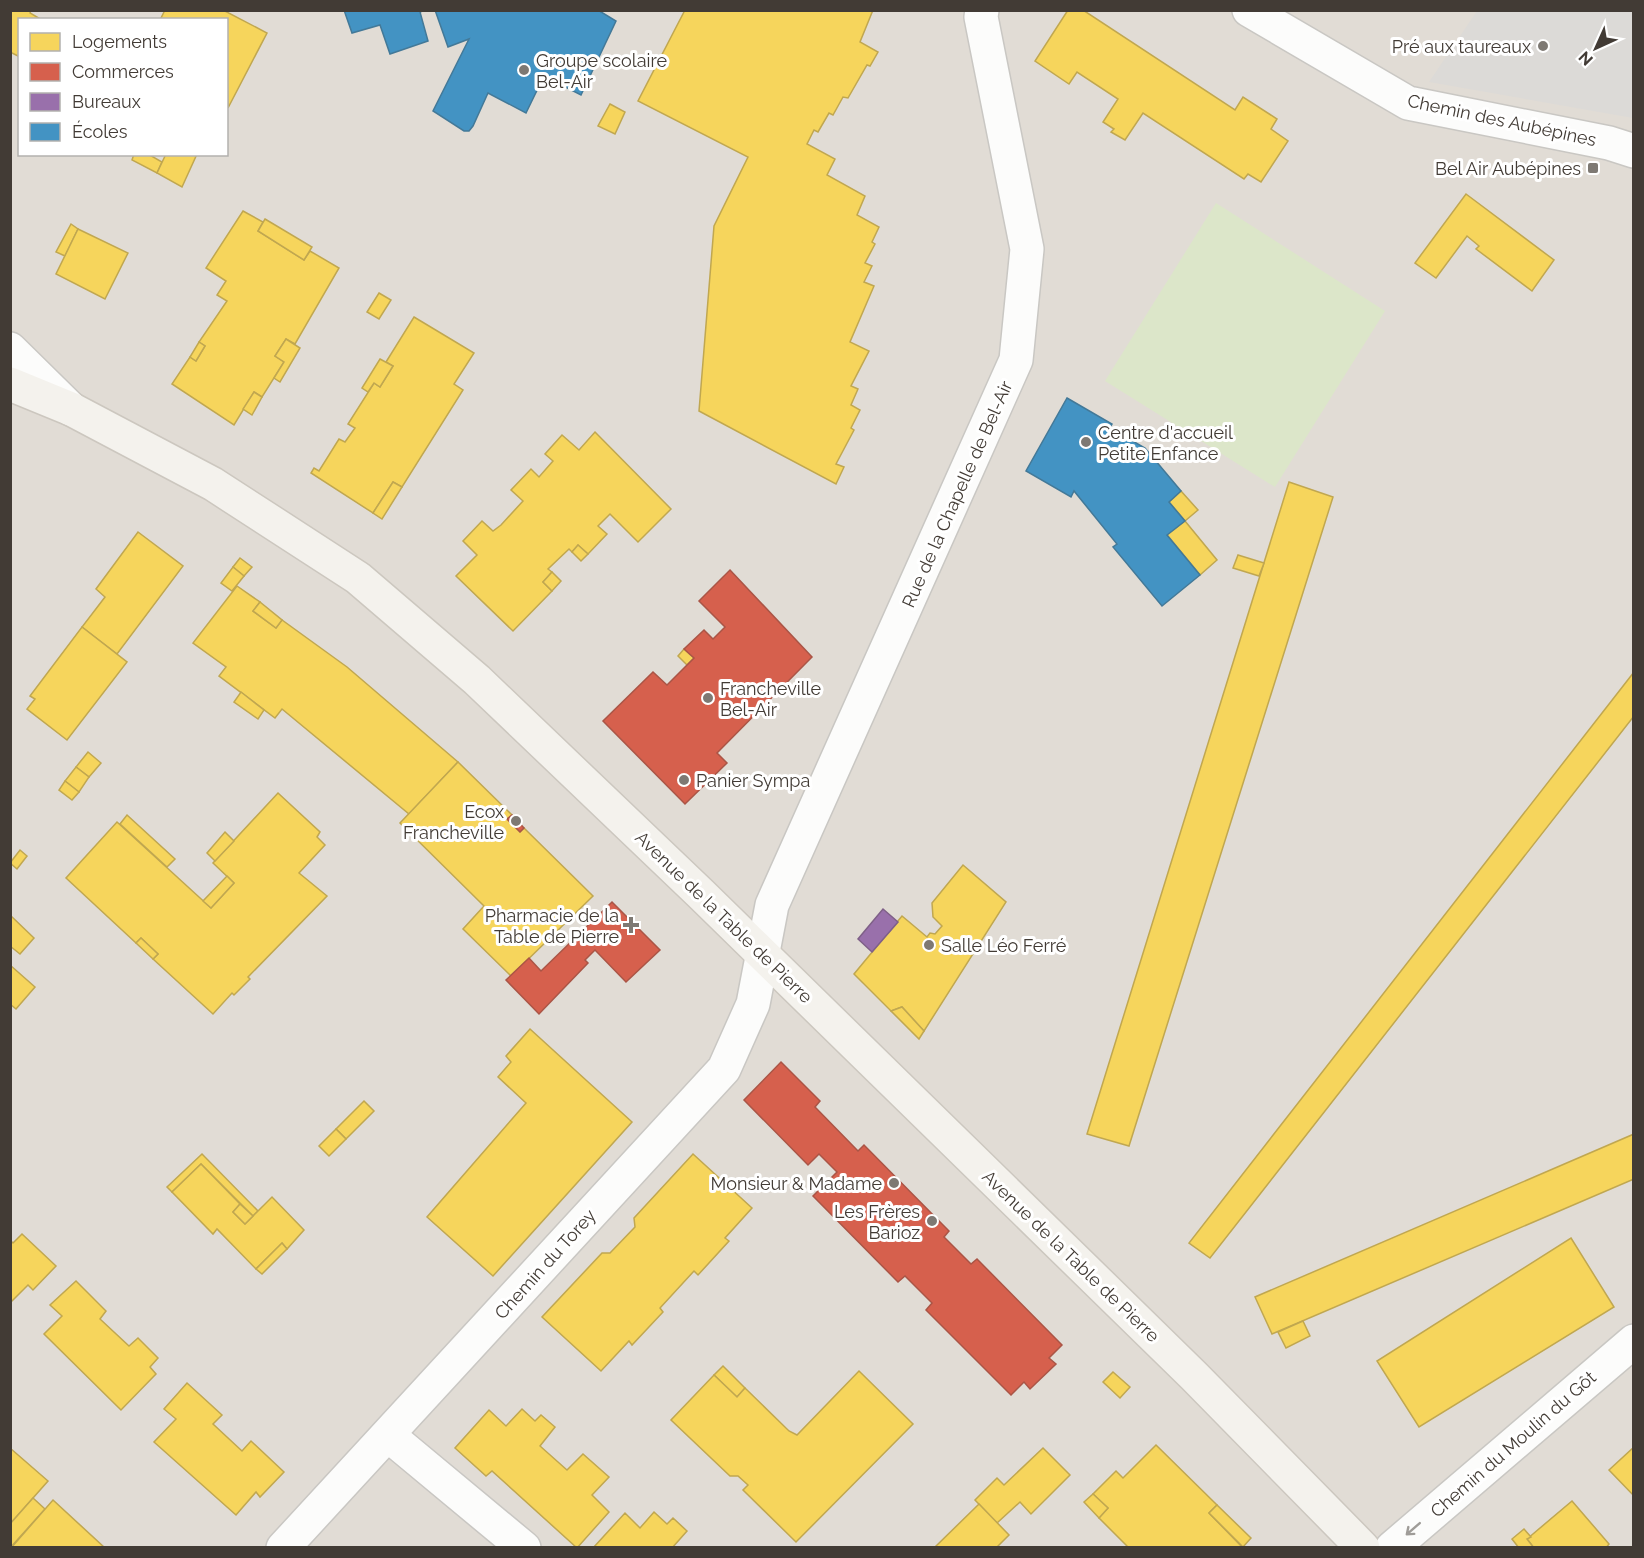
<svg xmlns="http://www.w3.org/2000/svg" width="1644" height="1558" viewBox="0 0 1644 1558" font-family="Raleway,sans-serif">
  <style>
    .residential { fill: #e1dcd5; fill-rule: evenodd }
    .green { fill: #dce6c9 }
    .parking { fill: #dcdad7 }
    .homes { fill: #f6d55c; stroke: #c0a750; stroke-width: 1.5 }
    .shops { fill: #d6604d; stroke: #aa5546; stroke-width: 1.5 }
    .offices { fill: #9970ab; stroke: #7f6088; stroke-width: 1.5 }
    .schools { fill: #4393c3; stroke: #437998; stroke-width: 1.5 }
    .lines { fill: none; stroke-linecap: round; stroke-linejoin: round }
    .minor-casing { stroke: #c9c7c3; stroke-width: 36 }
    .secondary-casing { stroke: #ccc7bf; stroke-width: 36 }
    .minor { stroke: #fcfcfb; stroke-width: 33 }
    .secondary { stroke: #f4f2ed; stroke-width: 33 }
    .oneway { stroke: #9f9c98 }
    .poi-dot { fill: #7e7973; stroke: #fff; stroke-width: 2 }
    .labels { text-anchor: middle; dominant-baseline: central; stroke-width: 6; stroke-linejoin: round; paint-order: stroke }
    .poi-label { font-size: 18px; fill: #423b35; stroke: #fff; text-anchor: end }
    .street-label { font-size: 18px; fill: #423b35; stroke: #fff }
  </style>
  <rect width="100%" height="100%" fill="#edebe7"/>
  <path class="residential" d="M 11,11 L 1633,11 L 1633,1547 L 11,1547 ZM 20,20 L 226,20 L 226,154 L 20,154 Z"/>
  <path class="green" d="M 1216,203 L 1385,311 L 1275,487 L 1105,381 Z"/>
  <path class="parking" d="M 1477,11 L 1633,11 L 1633,118 L 1429,82 Z"/>
  <g class="homes">
    <path d="M 10,10 L 31,10 L 30,13 L 42,20 L 20,20 L 20,57 L 10,52 Z"/>
    <path d="M 165,10 L 223,10 L 267,33 L 228,108 L 226,20 L 160,20 Z"/>
    <path d="M 685,10 L 873,10 L 860,42 L 878,52 L 870,66 L 867,65 L 848,98 L 843,97 L 833,115 L 829,113 L 818,132 L 814,130 L 807,144 L 835,159 L 827,175 L 865,196 L 857,215 L 879,227 L 872,242 L 875,244 L 865,263 L 872,266 L 864,282 L 874,286 L 850,342 L 869,351 L 851,386 L 858,389 L 851,405 L 860,410 L 851,428 L 854,430 L 836,464 L 844,467 L 836,484 L 699,411 L 714,226 L 748,157 L 638,101 Z"/>
    <path d="M 1068,10 L 1083,10 L 1235,110 L 1243,97 L 1277,119 L 1271,129 L 1288,141 L 1261,182 L 1248,174 L 1244,179 L 1143,113 L 1125,140 L 1111,132 L 1114,129 L 1103,122 L 1118,99 L 1077,72 L 1069,84 L 1035,61 Z"/>
    <path d="M 610,104 L 625,112 L 615,134 L 598,126 Z"/>
    <path d="M 134,154 L 148,154 L 162,162 L 157,173 L 132,160 Z"/>
    <path d="M 166,154 L 197,154 L 182,187 L 157,173 Z"/>
    <path d="M 1466,194 L 1554,260 L 1532,291 L 1476,249 L 1479,246 L 1467,236 L 1436,278 L 1415,263 Z"/>
    <path d="M 243,211 L 263,222 L 258,231 L 304,260 L 310,251 L 339,268 L 295,344 L 286,339 L 275,356 L 284,362 L 262,397 L 254,392 L 234,425 L 172,384 L 190,357 L 196,361 L 205,346 L 199,342 L 227,301 L 217,295 L 226,281 L 206,268 Z"/>
    <path d="M 265,219 L 312,247 L 304,260 L 258,231 Z"/>
    <path d="M 71,224 L 78,229 L 65,256 L 56,252 Z"/>
    <path d="M 78,229 L 128,253 L 105,299 L 56,274 Z"/>
    <path d="M 379,293 L 391,300 L 379,319 L 367,312 Z"/>
    <path d="M 414,317 L 474,353 L 454,384 L 463,390 L 402,487 L 393,482 L 373,513 L 311,473 L 314,468 L 319,471 L 339,439 L 345,442 L 355,428 L 348,424 L 374,383 L 380,387 L 393,366 L 386,362 Z"/>
    <path d="M 286,339 L 300,348 L 280,382 L 274,378 L 284,362 L 275,356 Z"/>
    <path d="M 199,342 L 205,346 L 196,361 L 190,357 Z"/>
    <path d="M 380,359 L 393,366 L 380,387 L 374,383 L 368,392 L 362,388 Z"/>
    <path d="M 254,392 L 262,397 L 252,415 L 243,409 Z"/>
    <path d="M 595,432 L 671,509 L 638,542 L 610,514 L 598,526 L 607,534 L 588,554 L 578,545 L 572,552 L 569,549 L 548,569 L 552,572 L 543,582 L 552,591 L 513,631 L 456,576 L 477,555 L 463,541 L 482,521 L 493,531 L 501,525 L 523,501 L 511,490 L 531,469 L 539,477 L 553,461 L 545,454 L 562,435 L 579,450 Z"/>
    <path d="M 393,482 L 402,487 L 382,519 L 373,513 Z"/>
    <path d="M 1289,482 L 1333,497 L 1129,1146 L 1087,1134 Z"/>
    <path d="M 1181,491 L 1198,510 L 1185,521 L 1169,502 Z"/>
    <path d="M 1185,521 L 1217,560 L 1200,575 L 1167,535 Z"/>
    <path d="M 138,532 L 183,566 L 117,654 L 82,627 L 105,597 L 96,589 Z"/>
    <path d="M 578,545 L 588,554 L 581,561 L 572,552 Z"/>
    <path d="M 1238,555 L 1264,563 L 1259,576 L 1233,568 Z"/>
    <path d="M 240,558 L 252,567 L 244,576 L 233,567 Z"/>
    <path d="M 233,567 L 244,576 L 232,591 L 221,583 Z"/>
    <path d="M 552,572 L 561,581 L 552,591 L 543,582 Z"/>
    <path d="M 237,586 L 260,602 L 253,611 L 276,628 L 282,620 L 347,667 L 458,762 L 409,814 L 282,709 L 275,718 L 219,676 L 226,667 L 193,643 Z"/>
    <path d="M 260,602 L 282,620 L 276,628 L 253,611 Z"/>
    <path d="M 82,627 L 127,662 L 67,740 L 27,709 L 35,699 L 30,696 Z"/>
    <path d="M 684,649 L 694,658 L 687,665 L 678,656 Z"/>
    <path d="M 1634,672 L 1634,716 L 1210,1258 L 1189,1243 Z"/>
    <path d="M 241,692 L 264,710 L 258,719 L 234,702 Z"/>
    <path d="M 88,752 L 101,763 L 89,777 L 76,767 Z"/>
    <path d="M 458,762 L 512,815 L 507,819 L 520,832 L 524,828 L 593,896 L 511,976 L 463,929 L 484,906 L 400,823 Z"/>
    <path d="M 76,767 L 89,777 L 79,792 L 65,781 Z"/>
    <path d="M 65,781 L 79,792 L 72,800 L 59,790 Z"/>
    <path d="M 278,793 L 320,832 L 317,837 L 325,845 L 299,873 L 327,896 L 248,977 L 250,979 L 234,995 L 232,993 L 213,1014 L 153,959 L 158,954 L 141,938 L 136,943 L 66,878 L 117,822 L 211,908 L 234,883 L 213,863 Z"/>
    <path d="M 127,815 L 175,859 L 167,867 L 120,824 Z"/>
    <path d="M 225,832 L 234,841 L 215,861 L 207,853 Z"/>
    <path d="M 20,850 L 27,856 L 17,869 L 10,863 Z"/>
    <path d="M 963,865 L 1006,902 L 924,1031 L 902,1007 L 891,1011 L 854,974 L 902,916 L 927,937 L 930,933 L 935,934 L 942,926 L 933,917 L 932,903 Z"/>
    <path d="M 227,876 L 234,883 L 211,908 L 203,901 Z"/>
    <path d="M 10,915 L 34,938 L 20,954 L 10,946 Z"/>
    <path d="M 141,938 L 158,954 L 153,959 L 136,943 Z"/>
    <path d="M 10,965 L 35,987 L 16,1009 L 10,1004 Z"/>
    <path d="M 902,1007 L 924,1031 L 919,1039 L 891,1011 Z"/>
    <path d="M 530,1029 L 632,1122 L 493,1276 L 427,1217 L 526,1103 L 498,1077 L 511,1062 L 506,1056 Z"/>
    <path d="M 364,1101 L 374,1111 L 346,1139 L 336,1129 Z"/>
    <path d="M 336,1129 L 346,1139 L 329,1156 L 319,1146 Z"/>
    <path d="M 1634,1134 L 1634,1179 L 1272,1334 L 1255,1297 Z"/>
    <path d="M 202,1154 L 258,1211 L 253,1216 L 201,1164 L 172,1192 L 167,1187 Z"/>
    <path d="M 693,1154 L 752,1208 L 725,1238 L 729,1241 L 698,1275 L 694,1271 L 660,1308 L 663,1312 L 632,1345 L 629,1341 L 601,1371 L 542,1317 L 602,1253 L 610,1253 L 635,1227 L 634,1218 Z"/>
    <path d="M 201,1164 L 240,1204 L 233,1212 L 245,1224 L 272,1197 L 304,1230 L 287,1249 L 282,1243 L 256,1269 L 217,1229 L 213,1234 L 172,1192 Z"/>
    <path d="M 240,1204 L 253,1216 L 245,1224 L 233,1212 Z"/>
    <path d="M 22,1234 L 56,1266 L 33,1290 L 28,1285 L 10,1303 L 10,1240 L 13,1243 Z"/>
    <path d="M 1571,1238 L 1614,1307 L 1419,1427 L 1377,1361 Z"/>
    <path d="M 282,1243 L 287,1249 L 262,1274 L 256,1269 Z"/>
    <path d="M 76,1281 L 106,1311 L 100,1319 L 129,1346 L 138,1338 L 158,1358 L 150,1367 L 156,1374 L 121,1410 L 44,1334 L 62,1316 L 50,1305 Z"/>
    <path d="M 1303,1321 L 1310,1336 L 1286,1348 L 1278,1332 Z"/>
    <path d="M 723,1366 L 745,1388 L 737,1397 L 714,1375 Z"/>
    <path d="M 859,1371 L 913,1424 L 796,1542 L 743,1490 L 748,1485 L 738,1476 L 730,1476 L 671,1420 L 714,1375 L 737,1397 L 745,1388 L 789,1431 L 797,1435 Z"/>
    <path d="M 1113,1372 L 1130,1387 L 1120,1398 L 1103,1382 Z"/>
    <path d="M 187,1383 L 222,1415 L 213,1424 L 242,1451 L 251,1441 L 284,1472 L 260,1497 L 256,1492 L 236,1515 L 154,1442 L 176,1419 L 164,1409 Z"/>
    <path d="M 522,1409 L 535,1421 L 541,1415 L 555,1427 L 540,1446 L 567,1470 L 583,1454 L 609,1477 L 592,1495 L 609,1512 L 577,1548 L 492,1471 L 486,1476 L 455,1448 L 489,1410 L 506,1426 Z"/>
    <path d="M 1156,1445 L 1217,1505 L 1209,1513 L 1243,1548 L 1129,1548 L 1099,1518 L 1108,1508 L 1093,1494 L 1116,1471 L 1123,1478 Z"/>
    <path d="M 1634,1447 L 1634,1496 L 1609,1470 Z"/>
    <path d="M 10,1448 L 48,1481 L 10,1524 Z"/>
    <path d="M 1043,1448 L 1070,1475 L 1031,1514 L 1020,1502 L 997,1523 L 975,1500 L 997,1478 L 1004,1485 Z"/>
    <path d="M 1093,1494 L 1108,1508 L 1099,1518 L 1084,1502 Z"/>
    <path d="M 33,1498 L 45,1509 L 10,1548 L 10,1524 Z"/>
    <path d="M 53,1500 L 105,1548 L 11,1548 Z"/>
    <path d="M 1572,1501 L 1609,1544 L 1606,1548 L 1534,1548 L 1527,1539 Z"/>
    <path d="M 979,1504 L 1009,1535 L 996,1548 L 934,1548 Z"/>
    <path d="M 1217,1505 L 1251,1538 L 1243,1547 L 1209,1513 Z"/>
    <path d="M 654,1512 L 667,1524 L 673,1518 L 687,1531 L 672,1548 L 593,1548 L 625,1513 L 640,1528 Z"/>
    <path d="M 1524,1529 L 1531,1537 L 1527,1539 L 1534,1548 L 1519,1548 L 1512,1539 Z"/>
  </g>
  <g class="shops">
    <path d="M 730,570 L 812,657 L 717,753 L 727,763 L 685,804 L 603,721 L 653,672 L 667,685 L 694,658 L 684,649 L 704,630 L 713,639 L 725,627 L 699,601 Z"/>
    <path d="M 512,815 L 524,828 L 520,832 L 507,819 Z"/>
    <path d="M 612,902 L 660,950 L 626,982 L 595,950 L 585,960 L 588,963 L 539,1014 L 506,980 L 529,958 L 541,971 Z"/>
    <path d="M 781,1062 L 820,1101 L 815,1107 L 858,1151 L 864,1145 L 949,1231 L 944,1237 L 971,1264 L 977,1259 L 1062,1345 L 1049,1358 L 1056,1364 L 1030,1389 L 1024,1382 L 1011,1395 L 926,1310 L 932,1303 L 905,1276 L 898,1282 L 813,1196 L 837,1172 L 819,1154 L 808,1165 L 744,1100 Z"/>
  </g>
  <path class="offices" d="M 883,909 L 898,922 L 872,952 L 858,939 Z"/>
  <g class="schools">
    <path d="M 344,10 L 425,10 L 420,12 L 428,41 L 390,54 L 380,25 L 352,33 Z"/>
    <path d="M 435,10 L 598,10 L 616,21 L 581,95 L 544,76 L 526,113 L 488,93 L 473,126 L 469,131 L 464,131 L 433,111 L 469,39 L 448,47 Z"/>
    <path d="M 1067,398 L 1112,424 L 1110,428 L 1145,448 L 1181,491 L 1169,502 L 1185,521 L 1167,535 L 1200,575 L 1162,606 L 1113,547 L 1117,544 L 1074,491 L 1071,497 L 1026,471 Z"/>
  </g>
  <g class="lines">
    <g class="minor-casing">
      <g id="minor">
        <path d="M 1249,10 L 1408,103 L 1609,143 L 1634,151"/>
        <path d="M 10,349 L 71,409"/>
        <path d="M 388,1435 L 524,1548"/>
        <path d="M 283,1548 L 724,1069 L 753,1004 L 772,905 L 1016,360 L 1027,249 L 981,17 L 982,10"/>
        <path d="M 1392,1548 L 1634,1341"/>
      </g>
    </g>
    <g class="secondary-casing">
      <path id="secondary" d="M 10,384 L 71,409 L 213,484 L 358,578 L 477,680 L 701,894 L 1194,1376 L 1363,1548"/>
    </g>
    <use href="#minor" class="minor"/>
    <use href="#secondary" class="secondary"/>
  </g>
  <defs><path id="oneway-shaft" d="M-6 0H5M1.5-3L5.5 0L1.5 3" fill="none" stroke-width="1.6" stroke-linecap="round" stroke-linejoin="round" transform="scale(1.5)"/></defs>
  <use class="oneway" href="#oneway-shaft" transform="translate(1413 1529) rotate(139)"/>
  <g class="poi-dot">
    <circle cx="1543" cy="46" r="6"/>
    <circle cx="524" cy="70" r="6"/>
    <rect x="1587" y="162" width="12" height="12" rx="3"/>
    <circle cx="1086" cy="442" r="6"/>
    <circle cx="708" cy="698" r="6"/>
    <circle cx="684" cy="780" r="6"/>
    <circle cx="516" cy="821" r="6"/>
    <path d="M628 916h6v6h6v6h-6v6h-6v-6h-6v-6h6z"/>
    <circle cx="929" cy="945" r="6"/>
    <circle cx="894" cy="1183" r="6"/>
    <circle cx="932" cy="1221" r="6"/>
  </g>
  <g class="labels">
    <g class="poi-label">
      <text x="1531" y="46">Pré aux taureaux</text>
      <text x="536" y="60" text-anchor="start">Groupe scolaire<tspan x="536" dy="21">Bel-Air</tspan></text>
      <text x="1581" y="168">Bel Air Aubépines</text>
      <text x="1098" y="432" text-anchor="start">Centre d'accueil<tspan x="1098" dy="21">Petite Enfance</tspan></text>
      <text x="720" y="688" text-anchor="start">Francheville<tspan x="720" dy="21">Bel-Air</tspan></text>
      <text x="696" y="780" text-anchor="start">Panier Sympa</text>
      <text x="504" y="811">Ecox<tspan x="504" dy="21">Francheville</tspan></text>
      <text x="619" y="915">Pharmacie de la<tspan x="619" dy="21">Table de Pierre</tspan></text>
      <text x="941" y="945" text-anchor="start">Salle Léo Ferré</text>
      <text x="882" y="1183">Monsieur &amp; Madame</text>
      <text x="920" y="1211">Les Frères<tspan x="920" dy="21">Barioz</tspan></text>
    </g>
    <g class="street-label">
      <text transform="translate(1502 120) rotate(12)">Chemin des Aubépines</text>
      <text transform="translate(957 494) rotate(-66)">Rue de la Chapelle de Bel-Air</text>
      <text transform="translate(724 917) rotate(44)">Avenue de la Table de Pierre</text>
      <text transform="translate(1071 1256) rotate(44)">Avenue de la Table de Pierre</text>
      <text transform="translate(545 1264) rotate(-48)">Chemin du Torey</text>
      <text transform="translate(1513 1444) rotate(-41)">Chemin du Moulin du Gôt</text>
    </g>
  </g>
  <rect width="1644" height="1558" fill="none" stroke="#423b35" stroke-width="24"/>
  <rect x="18" y="18" width="210" height="138" fill="#ffffff" stroke="#b3b1ae" stroke-width="1.5"/>
  <rect x="30" y="33" width="30" height="18" fill="#f6d55c" stroke="#b3b1ae" stroke-width="1.5"/>
  <text x="72" y="48" font-size="18" fill="#423b35">Logements</text>
  <rect x="30" y="63" width="30" height="18" fill="#d6604d" stroke="#b3b1ae" stroke-width="1.5"/>
  <text x="72" y="78" font-size="18" fill="#423b35">Commerces</text>
  <rect x="30" y="93" width="30" height="18" fill="#9970ab" stroke="#b3b1ae" stroke-width="1.5"/>
  <text x="72" y="108" font-size="18" fill="#423b35">Bureaux</text>
  <rect x="30" y="123" width="30" height="18" fill="#4393c3" stroke="#b3b1ae" stroke-width="1.5"/>
  <text x="72" y="138" font-size="18" fill="#423b35">Écoles</text>
  <g transform="translate(1596 48) rotate(225)" stroke="#ffffff" stroke-width="4.5" paint-order="stroke">
  <path d="M0-4.5L10 22L0 15L-10 22Z" fill="#423b35"/>
  <text y="-9" font-size="16" font-weight="bold" text-anchor="middle" fill="#423b35">N</text>
  </g>
</svg>
